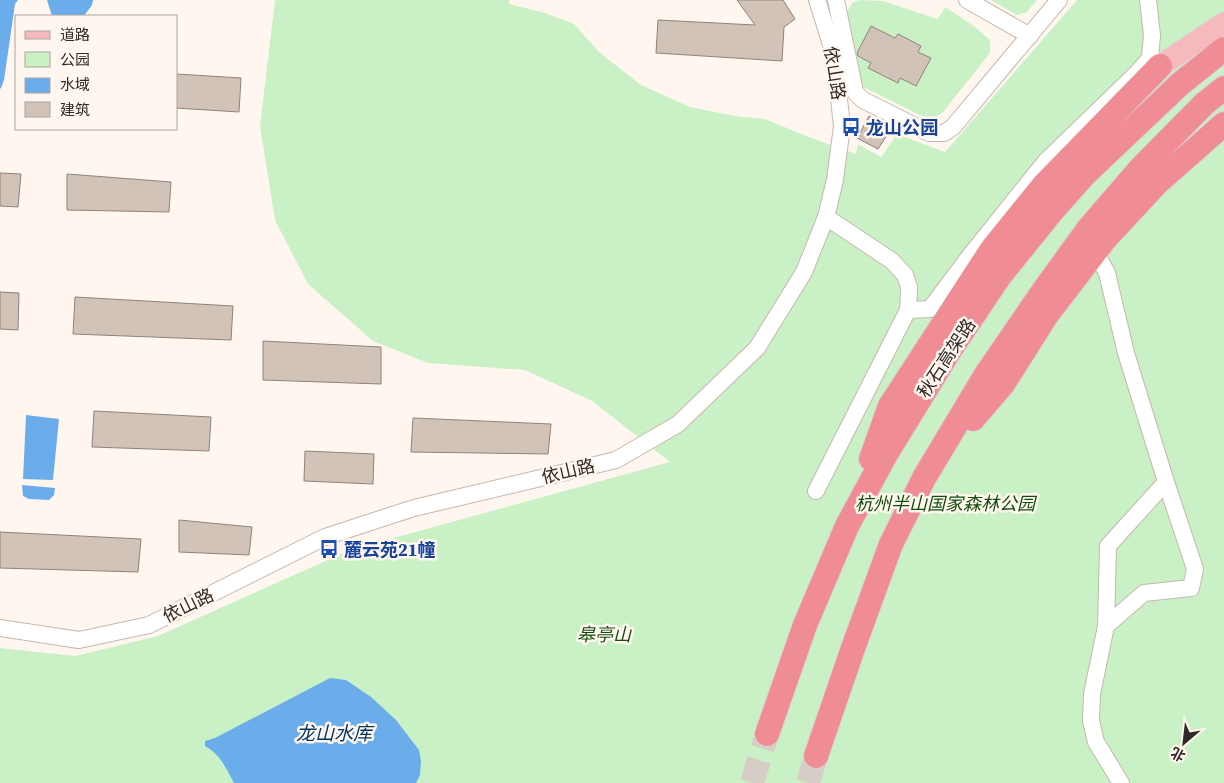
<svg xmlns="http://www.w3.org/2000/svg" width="1224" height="783" viewBox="0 0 1224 783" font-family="'Source Serif 4','Noto Sans SC',serif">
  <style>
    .green { fill: #caf1c5 }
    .water { fill: #6aadea }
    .building { fill: #d2c3b9; stroke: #908379 }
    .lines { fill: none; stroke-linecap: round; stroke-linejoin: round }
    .highway-tunnel { stroke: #d6cdc7; stroke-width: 24; stroke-dasharray: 24 12; stroke-linecap: butt }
    .minor-casing { stroke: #c6b7ae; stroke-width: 18 }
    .major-casing { stroke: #d6d4d4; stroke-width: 23 }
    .highway-casing { stroke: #d6d4d4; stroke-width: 26 }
    .minor { stroke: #fff; stroke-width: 16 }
    .major { stroke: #f6babe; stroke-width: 21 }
    .highway { stroke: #f08c93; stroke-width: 24 }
    .labels { text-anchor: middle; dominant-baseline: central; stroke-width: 5; stroke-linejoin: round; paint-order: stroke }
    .street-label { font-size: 18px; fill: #302a26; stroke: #fff6ef }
    .transit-label { font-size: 18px; font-weight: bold; fill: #164399; stroke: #fff6ef; text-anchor: start }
    .park-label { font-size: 18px; font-style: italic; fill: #114e0c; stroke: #fff6ef }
    .water-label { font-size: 19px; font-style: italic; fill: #01355c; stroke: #fff6ef }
  </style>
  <rect width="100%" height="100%" fill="#fff6ef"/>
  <g class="green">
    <path d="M 275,0 L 509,0 L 509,4 L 545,13 L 574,24 L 600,53 L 641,85 L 690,107 L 735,116 L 765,119 L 806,136 L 856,154 L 858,144 L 881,157 L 897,134 L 945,152 L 1077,0 L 1224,0 L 1224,783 L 0,783 L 0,648 L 75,656 L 158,636 L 350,550 L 670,462 L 592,401 L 525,370 L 428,363 L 373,341 L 308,284 L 275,220 L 260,126 Z"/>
    <path d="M 859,0 L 883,1 L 938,19 L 945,7 L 975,27 L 990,40 L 990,53 L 943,112 L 933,119 L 922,116 L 863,87 L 847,12 L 852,3 Z"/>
    <path d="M 991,0 L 1037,0 L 1027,12 L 1017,15 Z"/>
  </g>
  <g class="water">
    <path d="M 0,0 L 18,0 L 15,4 L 4,80 L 1,88 L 0,89 Z"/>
    <path d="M 47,0 L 93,0 L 92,5 L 84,16 L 52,16 Z"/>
    <path d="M 26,415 L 59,419 L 53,480 L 23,479 Z"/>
    <path d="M 22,485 L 55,488 L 54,495 L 49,500 L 29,499 L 23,496 Z"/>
    <path d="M 330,678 L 346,680 L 371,697 L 396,720 L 419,750 L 421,761 L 420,775 L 416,783 L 234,783 C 226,768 220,754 205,746 L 205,741 L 215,738 Z"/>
  </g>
  <g class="building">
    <path d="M 737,0 L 783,0 L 795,19 L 784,27 L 782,61 L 656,53 L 658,20 L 755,25 Z"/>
    <path d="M 871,26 L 895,38 L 898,34 L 921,46 L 918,52 L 931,58 L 916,86 L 900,78 L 898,83 L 868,68 L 871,63 L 858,56 L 857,53 Z"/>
    <path d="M 176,74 L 241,78 L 239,112 L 176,108 Z"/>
    <path d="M 869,116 L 891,129 L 878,149 L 857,138 Z"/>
    <path d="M 0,173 L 21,174 L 18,207 L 0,206 Z"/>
    <path d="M 67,174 L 171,182 L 169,212 L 67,210 Z"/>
    <path d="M 0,292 L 19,293 L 18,330 L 0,329 Z"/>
    <path d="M 75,297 L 233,306 L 231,340 L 73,334 Z"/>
    <path d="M 263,341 L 381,347 L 381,384 L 263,380 Z"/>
    <path d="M 94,411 L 211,417 L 209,451 L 92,447 Z"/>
    <path d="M 413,418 L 551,424 L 548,454 L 411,452 Z"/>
    <path d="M 305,451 L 374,454 L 373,484 L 304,481 Z"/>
    <path d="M 179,520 L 252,527 L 249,555 L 179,552 Z"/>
    <path d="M 0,532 L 141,539 L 138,572 L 0,568 Z"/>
  </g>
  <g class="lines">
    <g class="highway-tunnel">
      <path d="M 752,783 L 767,734"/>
      <path d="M 808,783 L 816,756"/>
    </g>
    <g class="minor-casing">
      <g id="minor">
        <path d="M 836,0 L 855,92 L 863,100 L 929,133 L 944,133 L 953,127 L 1059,0"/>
        <path d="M 967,0 L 1030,36"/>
        <path d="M 1095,251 L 1107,273 L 1126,353 L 1166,482 L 1195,569 L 1191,588 L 1144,593 L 1106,626"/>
        <path d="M 908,310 L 930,309 L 969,257 L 1046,161 L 1137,73 L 1150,58 L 1152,35 L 1148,0"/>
        <path d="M 816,491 L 908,310 L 909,287 L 905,275 L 892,261 L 826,217"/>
        <path d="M 0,628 L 79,640 L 149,625 L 325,537 L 414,508 L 616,460 L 678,424 L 757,348 L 804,272 L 826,217 L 835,180 L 842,126 L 834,54 L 817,0"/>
        <path d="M 1121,783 L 1096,742 L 1091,721 L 1092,694 L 1106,626 L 1108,546 L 1166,482"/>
      </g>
    </g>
    <g class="major-casing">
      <path id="major" d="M 1160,66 L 1224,23"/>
    </g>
    <g class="highway-casing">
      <g id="highway">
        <path d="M 973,419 L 1003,384 L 1046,316 L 1105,239 L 1157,183 L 1224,124"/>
        <path d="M 871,459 L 890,406 L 992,249 L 1043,186 L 1160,66"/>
        <path d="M 767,734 L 805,625 L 847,526 L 886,454 L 950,350 L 999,277 L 1053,210 L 1085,174 L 1180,84 L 1224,49"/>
        <path d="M 816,756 L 852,651 L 891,544 L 924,478 L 987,373 L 1044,290 L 1089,228 L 1139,170 L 1204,104 L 1224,88"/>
      </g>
    </g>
    <use href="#minor" class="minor"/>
    <use href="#major" class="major"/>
    <use href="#highway" class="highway"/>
  </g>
  <defs>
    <g id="bus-bare" transform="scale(1.5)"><path d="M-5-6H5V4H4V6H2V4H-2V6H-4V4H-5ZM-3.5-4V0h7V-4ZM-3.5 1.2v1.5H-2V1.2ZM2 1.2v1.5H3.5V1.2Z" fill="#1a4fb4" stroke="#fff6ef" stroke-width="2.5" paint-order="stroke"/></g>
  </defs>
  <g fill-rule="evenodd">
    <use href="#bus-bare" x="851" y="127"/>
    <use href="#bus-bare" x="329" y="549"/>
  </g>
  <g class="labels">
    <g class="street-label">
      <text transform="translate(835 73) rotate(81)">依山路</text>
      <text transform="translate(946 358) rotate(-57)">秋石高架路</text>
      <text transform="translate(568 471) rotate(-13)">依山路</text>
      <text transform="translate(188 605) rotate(-26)">依山路</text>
    </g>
    <g class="transit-label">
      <text x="866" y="127">龙山公园</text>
      <text x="344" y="549">麓云苑21幢</text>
    </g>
    <g class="park-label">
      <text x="945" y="503">杭州半山国家森林公园</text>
      <text x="604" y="634">皋亭山</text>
    </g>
    <g class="water-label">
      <text x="334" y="733">龙山水库</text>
    </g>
  </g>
  <rect x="15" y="15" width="162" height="115" fill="#fff6ef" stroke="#aca49f"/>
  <rect x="25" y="31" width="25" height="8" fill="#f6babe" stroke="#aca49f"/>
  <text x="60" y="40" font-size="15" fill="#302a26">道路</text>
  <rect x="25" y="52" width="25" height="15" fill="#caf1c5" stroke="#aca49f"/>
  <text x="60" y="65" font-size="15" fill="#302a26">公园</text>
  <rect x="25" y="78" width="25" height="15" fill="#6aadea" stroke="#aca49f"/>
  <text x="60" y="90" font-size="15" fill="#302a26">水域</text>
  <rect x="25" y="102" width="25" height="15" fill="#d2c3b9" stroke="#aca49f"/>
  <text x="60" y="115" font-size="15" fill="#302a26">建筑</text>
  <g transform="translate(1184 743) rotate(208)" stroke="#fff6ef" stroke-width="4" paint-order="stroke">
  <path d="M0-4L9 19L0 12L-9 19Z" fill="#302a26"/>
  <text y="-8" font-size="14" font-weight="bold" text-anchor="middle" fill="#302a26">北</text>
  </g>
</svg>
